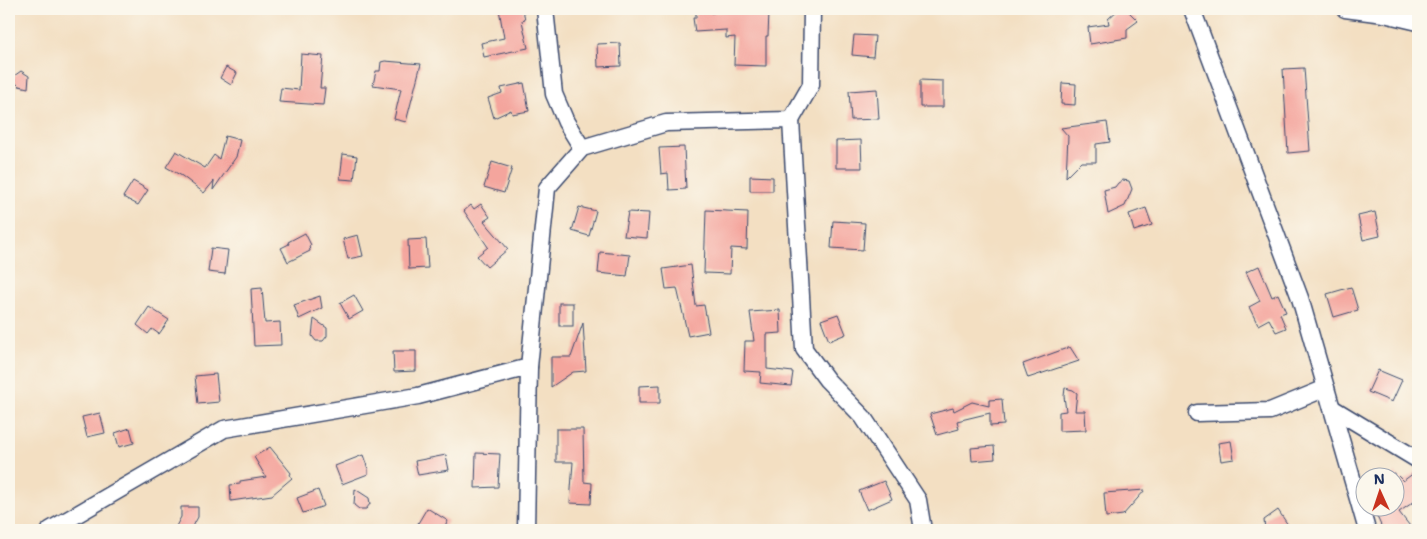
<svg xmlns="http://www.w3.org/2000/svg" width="1427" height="539" viewBox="0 0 1427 539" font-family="'Shantell Sans',sans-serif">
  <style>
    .building { fill: #f4a59d }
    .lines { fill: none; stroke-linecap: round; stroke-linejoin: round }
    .minor-casing { stroke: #3b496d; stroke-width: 19 }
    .minor { stroke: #fff; stroke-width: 16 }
  </style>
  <rect width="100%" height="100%" fill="#fbf7ec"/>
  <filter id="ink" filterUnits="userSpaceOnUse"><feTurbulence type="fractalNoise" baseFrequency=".02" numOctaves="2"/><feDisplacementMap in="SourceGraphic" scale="10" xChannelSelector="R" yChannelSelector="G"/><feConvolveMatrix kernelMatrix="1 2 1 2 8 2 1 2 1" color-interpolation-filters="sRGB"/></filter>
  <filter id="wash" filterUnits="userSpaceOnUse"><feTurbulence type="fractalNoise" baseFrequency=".0096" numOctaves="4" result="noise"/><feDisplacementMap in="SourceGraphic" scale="20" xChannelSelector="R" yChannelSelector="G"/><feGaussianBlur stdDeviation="1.12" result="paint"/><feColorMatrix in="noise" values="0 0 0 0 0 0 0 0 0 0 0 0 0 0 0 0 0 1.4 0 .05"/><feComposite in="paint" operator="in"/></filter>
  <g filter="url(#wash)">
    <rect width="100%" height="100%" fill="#f3dfc2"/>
    <g id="blocks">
      <g class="building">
        <path d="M 499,9 L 523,9 L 525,20 L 522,21 L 528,48 L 484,57 L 481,43 L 504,38 Z"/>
        <path d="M 696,9 L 711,9 L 711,13 L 736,10 L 736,11 L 769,12 L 768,36 L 766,36 L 766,66 L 734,65 L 735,37 L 726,38 L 726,30 L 695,32 L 693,18 L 696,18 Z"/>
        <path d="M 1119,9 L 1126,9 L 1138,21 L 1127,29 L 1127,38 L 1090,44 L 1088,27 L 1109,24 L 1108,19 Z"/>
        <path d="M 854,35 L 875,36 L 873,57 L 852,55 Z"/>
        <path d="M 620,43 L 621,66 L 598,67 L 597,44 Z"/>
        <path d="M 301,54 L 323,56 L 320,88 L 325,88 L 323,105 L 279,102 L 281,88 L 299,90 Z"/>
        <path d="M 385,61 L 421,64 L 406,122 L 394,119 L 401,89 L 373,85 L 376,71 L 380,71 L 381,62 Z"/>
        <path d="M 226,67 L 237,73 L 231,85 L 220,78 Z"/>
        <path d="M 1304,68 L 1310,151 L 1288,153 L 1283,69 Z"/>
        <path d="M 21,71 L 29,76 L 28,88 L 19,86 L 15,82 L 14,76 Z"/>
        <path d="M 920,80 L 943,81 L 943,107 L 920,107 Z"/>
        <path d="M 524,83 L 529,111 L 512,114 L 511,110 L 494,118 L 488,98 L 502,93 L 501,88 Z"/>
        <path d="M 1062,83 L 1076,84 L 1075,105 L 1061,104 Z"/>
        <path d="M 877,89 L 879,119 L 851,120 L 849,91 Z"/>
        <path d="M 1107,122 L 1110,142 L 1096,144 L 1096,162 L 1081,162 L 1066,177 L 1068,136 L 1061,128 Z"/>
        <path d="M 225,136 L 240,140 L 236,157 L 213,190 L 214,181 L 204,193 L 182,176 L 166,167 L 176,151 L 205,168 L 214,155 L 219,159 Z"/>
        <path d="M 861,140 L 862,168 L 836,168 L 836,141 Z"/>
        <path d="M 684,147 L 686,189 L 669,190 L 668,173 L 661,174 L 659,148 Z"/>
        <path d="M 343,154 L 357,156 L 354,180 L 340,179 Z"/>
        <path d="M 492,162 L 512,168 L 504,193 L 484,187 Z"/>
        <path d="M 750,176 L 773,177 L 773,191 L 750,191 Z"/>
        <path d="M 1123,180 L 1129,181 L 1132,189 L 1125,206 L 1108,214 L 1104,190 L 1115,187 L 1118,183 Z"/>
        <path d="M 133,181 L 148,190 L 138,205 L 123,197 Z"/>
        <path d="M 481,204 L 490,217 L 484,221 L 508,249 L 487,267 L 477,256 L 488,247 L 464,211 L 471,205 L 474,209 Z"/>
        <path d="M 579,207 L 596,211 L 589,236 L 572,231 Z"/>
        <path d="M 1146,208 L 1152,225 L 1134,231 L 1129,214 Z"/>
        <path d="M 706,210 L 748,212 L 747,249 L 731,248 L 730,274 L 704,273 Z"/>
        <path d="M 628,212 L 649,213 L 647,238 L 624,236 Z"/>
        <path d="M 1375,212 L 1380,236 L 1363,240 L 1358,216 Z"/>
        <path d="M 833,221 L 865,223 L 863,250 L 831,248 Z"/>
        <path d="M 305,233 L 311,245 L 309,246 L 310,251 L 288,262 L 281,248 L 289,244 L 288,242 Z"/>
        <path d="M 358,235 L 363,256 L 348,259 L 343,239 Z"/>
        <path d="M 426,239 L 428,268 L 409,269 L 408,240 Z"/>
        <path d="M 211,248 L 228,250 L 225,274 L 208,272 Z"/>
        <path d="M 600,252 L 630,255 L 627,276 L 598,273 Z"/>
        <path d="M 691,265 L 696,306 L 704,305 L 709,332 L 688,336 L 677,288 L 666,289 L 663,269 Z"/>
        <path d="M 1259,266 L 1272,297 L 1278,294 L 1286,312 L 1280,314 L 1286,328 L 1276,332 L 1269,319 L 1258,325 L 1249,307 L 1260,301 L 1246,272 Z"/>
        <path d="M 1351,287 L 1358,310 L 1334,317 L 1327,294 Z"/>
        <path d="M 262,288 L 265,323 L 280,322 L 281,345 L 254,346 L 251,289 Z"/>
        <path d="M 354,295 L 363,311 L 349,319 L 340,303 Z"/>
        <path d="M 320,296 L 322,308 L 299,319 L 294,305 Z"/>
        <rect x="559" y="303" width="14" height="23"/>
        <path d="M 149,307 L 169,320 L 159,334 L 152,329 L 148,334 L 137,325 Z"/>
        <path d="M 780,310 L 781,333 L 767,334 L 767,369 L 793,372 L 791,386 L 760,383 L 761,372 L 744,371 L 745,341 L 754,341 L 750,312 Z"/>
        <path d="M 838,314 L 846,334 L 829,341 L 821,320 Z"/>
        <path d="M 314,319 L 327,328 L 327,336 L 323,341 L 316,341 L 312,336 Z"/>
        <path d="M 583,323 L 586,371 L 573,372 L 551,387 L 551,357 L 571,357 Z"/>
        <path d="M 1070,347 L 1079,361 L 1028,378 L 1023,364 Z"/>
        <path d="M 393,351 L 416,351 L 416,371 L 394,372 Z"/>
        <path d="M 1378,370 L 1402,380 L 1392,402 L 1368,392 Z"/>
        <path d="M 216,374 L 219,402 L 198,404 L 195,376 Z"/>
        <path d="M 660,385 L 660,403 L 639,403 L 639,386 Z"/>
        <path d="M 1065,388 L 1073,390 L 1077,393 L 1075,411 L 1085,411 L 1086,430 L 1059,431 L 1059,412 L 1066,411 L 1064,396 Z"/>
        <path d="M 1002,399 L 1004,425 L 990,426 L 990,413 L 957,421 L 959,429 L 937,435 L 930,414 L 953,408 L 954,411 L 972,402 L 989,406 L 989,400 Z"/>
        <path d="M 100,413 L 105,433 L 87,437 L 82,417 Z"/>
        <path d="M 130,428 L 134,443 L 119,447 L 115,433 Z"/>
        <path d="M 556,429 L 583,429 L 584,482 L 592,483 L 591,504 L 570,503 L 573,462 L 556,462 Z"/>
        <path d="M 1231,441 L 1234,459 L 1221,461 L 1218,443 Z"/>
        <path d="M 994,446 L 995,459 L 972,461 L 971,448 Z"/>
        <path d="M 270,447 L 291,473 L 290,475 L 292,478 L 272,495 L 231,501 L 230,485 L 240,484 L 240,481 L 266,477 L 254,457 Z"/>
        <path d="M 476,453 L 500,454 L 498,487 L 475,488 Z"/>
        <path d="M 363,455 L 368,469 L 368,474 L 342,484 L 335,466 Z"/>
        <path d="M 446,455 L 449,470 L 418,475 L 415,461 Z"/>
        <path d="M 1418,470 L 1418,499 L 1399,512 L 1413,530 L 1383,530 L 1375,512 L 1386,506 L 1394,506 L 1394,472 L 1403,481 Z"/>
        <path d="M 884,481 L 892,499 L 867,510 L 859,491 Z"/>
        <path d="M 355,489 L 369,498 L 370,504 L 366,509 L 359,509 L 354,505 Z"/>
        <path d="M 318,490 L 324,506 L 303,513 L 297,498 Z"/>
        <path d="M 1145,490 L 1123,515 L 1106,517 L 1104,493 Z"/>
        <path d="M 181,507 L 198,507 L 198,517 L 191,530 L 174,530 L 181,517 Z"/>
        <path d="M 427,508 L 448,521 L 443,530 L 414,530 Z"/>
        <path d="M 1278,510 L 1288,525 L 1279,530 L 1265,530 L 1264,520 Z"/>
      </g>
    </g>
  </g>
  <g filter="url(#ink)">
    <use href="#blocks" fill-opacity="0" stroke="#3b496d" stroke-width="1"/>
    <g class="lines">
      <g class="minor-casing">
        <g id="minor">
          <path d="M 545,9 L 554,94 L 566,122 L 582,148"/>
          <path d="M 1192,9 L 1300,298 L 1367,530"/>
          <path d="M 1345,9 L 1384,14 L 1418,22"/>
          <path d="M 791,120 L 804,349 L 827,380 L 863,417 L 918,500 L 923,530"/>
          <path d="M 1332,408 L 1418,460"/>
          <path d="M 1197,413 L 1270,411 L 1326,388"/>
          <path d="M 50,530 L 224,429 L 418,396 L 529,367"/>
          <path d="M 526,530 L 529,367 L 547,188 L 582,148 L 666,123 L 791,120 L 811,85 L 812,9"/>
        </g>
      </g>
      <use href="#minor" class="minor"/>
    </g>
  </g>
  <rect width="1427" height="539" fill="none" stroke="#fbf7ec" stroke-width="30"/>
  <g transform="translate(1380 492) rotate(357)"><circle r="24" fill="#fbf7ec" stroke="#a1a7b3"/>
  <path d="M0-4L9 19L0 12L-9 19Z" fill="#c8321e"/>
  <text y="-8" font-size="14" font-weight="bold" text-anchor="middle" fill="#1b2f5e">N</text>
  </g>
</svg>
